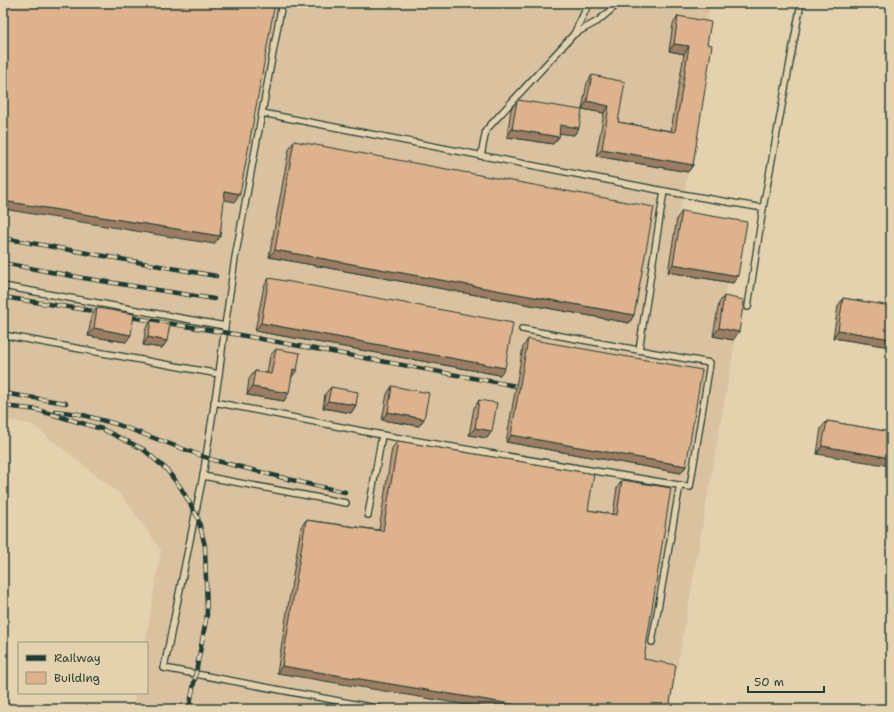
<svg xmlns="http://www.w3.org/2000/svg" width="894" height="712" viewBox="0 0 894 712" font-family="'Shantell Sans',sans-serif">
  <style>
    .built { fill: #dac2a0 }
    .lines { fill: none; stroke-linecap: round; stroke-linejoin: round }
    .service-casing { stroke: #1f3d34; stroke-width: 8 }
    .service { stroke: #e4d2af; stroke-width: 5.5 }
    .rail-casing { stroke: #1f3d34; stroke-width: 4.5 }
    .rail { stroke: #e4d2af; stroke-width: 3; stroke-dasharray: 9; stroke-linecap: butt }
    .wall { fill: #be9979; stroke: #1f3d34 }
    .shaded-wall { fill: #9b7d63; stroke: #1f3d34 }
    .building { fill: #ddb28d; stroke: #1f3d34 }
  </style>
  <rect width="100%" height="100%" fill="#e4d2af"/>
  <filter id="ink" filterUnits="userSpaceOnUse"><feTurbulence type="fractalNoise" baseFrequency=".025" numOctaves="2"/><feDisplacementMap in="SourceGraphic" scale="8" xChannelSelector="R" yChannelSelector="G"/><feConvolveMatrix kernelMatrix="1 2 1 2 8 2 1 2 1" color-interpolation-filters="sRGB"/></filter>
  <g filter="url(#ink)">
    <path class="built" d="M 3,3 L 631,3 L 633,5 L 635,3 L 710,3 L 702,51 L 693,135 L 685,190 L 677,218 L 742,229 L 733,283 L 727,282 L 723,304 L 741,308 L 670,709 L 133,709 L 135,693 L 147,693 L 147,643 L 145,643 L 161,550 L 123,497 L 33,425 L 3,419 Z"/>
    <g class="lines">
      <g class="service-casing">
        <g id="service">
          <path d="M 574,34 L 598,21 L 619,3"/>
          <path d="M 262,113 L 282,3"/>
          <path d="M 481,156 L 486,130 L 574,34 L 589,3"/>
          <path d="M 763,208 L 801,3"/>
          <path d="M 3,286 L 225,326 L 219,374"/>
          <path d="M 225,326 L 235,258 L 262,113 L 664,191"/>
          <path d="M 3,335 L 219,374 L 203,476"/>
          <path d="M 639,350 L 664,191 L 763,208 L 748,307"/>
          <path d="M 214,402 L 382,435 L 368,515"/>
          <path d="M 382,435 L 690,487 L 710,363 L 522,329"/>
          <path d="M 346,503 L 203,476 L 164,668 L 381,709"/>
          <path d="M 652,642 L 680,485"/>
        </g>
      </g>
      <use href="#service" class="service"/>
      <g class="rail-casing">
        <g id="rail">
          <path d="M 3,238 L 216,276"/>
          <path d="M 3,263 L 83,278 L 214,299"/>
          <path d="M 3,297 L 106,313"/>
          <path d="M 124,316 L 240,335 L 516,386"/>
          <path d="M 3,393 L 66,403"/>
          <path d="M 3,406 L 39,410"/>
          <path d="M 34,409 L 102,429 L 143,449 L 166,469 L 181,488 L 198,518 L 205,546 L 207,615 L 189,709"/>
          <path d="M 55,411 L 79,414 L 116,424 L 213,460 L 312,485 L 345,492"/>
        </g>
      </g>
      <use href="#rail" class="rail"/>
    </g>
    <g class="wall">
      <path d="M 678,16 L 707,44 L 693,165 L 688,172 L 596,156 L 604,113 L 582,109 L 587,83 L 592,75 L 618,122 L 671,131 L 684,54 L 669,51 L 673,24 Z"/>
      <path d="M 517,101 L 579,128 L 574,135 L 559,133 L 559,137 L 553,144 L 507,137 L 511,109 Z"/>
      <path d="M 294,141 L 634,315 L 629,323 L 269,257 L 289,149 Z"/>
      <path d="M 682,211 L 738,276 L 733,283 L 668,272 L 677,218 Z"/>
      <path d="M 269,278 L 500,375 L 255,331 L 264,286 Z"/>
      <path d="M 724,296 L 733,340 L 713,336 L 719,303 Z"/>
      <path d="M 891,296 L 891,347 L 833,338 L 838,306 L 843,298 L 889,306 Z"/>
      <path d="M 97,308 L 126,342 L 88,336 L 92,315 Z"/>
      <path d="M 151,321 L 167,341 L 162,348 L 143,345 L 146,328 Z"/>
      <path d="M 528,339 L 686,466 L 681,473 L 506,442 L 523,347 Z"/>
      <path d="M 276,349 L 292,377 L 284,401 L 247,395 L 249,379 L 255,371 L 267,373 L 270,356 Z"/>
      <path d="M 392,386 L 424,419 L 419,426 L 382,420 L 387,394 Z"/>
      <path d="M 331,387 L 356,405 L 351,413 L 323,408 L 325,394 Z"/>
      <path d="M 479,400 L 492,431 L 487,438 L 469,435 L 474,408 Z"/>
      <path d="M 827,421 L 891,432 L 817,454 L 821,428 Z"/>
      <path d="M 398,441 L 588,510 L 613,514 L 617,488 L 622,480 L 644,659 L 277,673 L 301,527 L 306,520 L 379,530 L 392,448 Z"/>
    </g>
    <g class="shaded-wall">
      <path d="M 674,44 L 689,46 L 684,54 L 669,51 Z"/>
      <path d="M 587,101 L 609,106 L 604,113 L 582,109 Z"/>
      <path d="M 560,125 L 579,128 L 574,135 L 555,133 Z"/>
      <path d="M 512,129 L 559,137 L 553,144 L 507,137 Z"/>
      <path d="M 602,149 L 693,165 L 688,172 L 596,156 Z"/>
      <path d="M 225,191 L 240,194 L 235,202 L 220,199 Z"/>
      <path d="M 3,201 L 220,236 L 214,244 L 3,209 Z"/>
      <path d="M 275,250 L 634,315 L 629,323 L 269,257 Z"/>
      <path d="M 673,264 L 738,276 L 733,283 L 668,272 Z"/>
      <path d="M 261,323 L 505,368 L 500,375 L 255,331 Z"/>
      <path d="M 94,328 L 131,335 L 126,342 L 88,336 Z"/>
      <path d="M 719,328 L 739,332 L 733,340 L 713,336 Z"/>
      <path d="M 838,330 L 891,339 L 891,347 L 833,338 Z"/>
      <path d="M 148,337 L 167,341 L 162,348 L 143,345 Z"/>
      <path d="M 293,369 L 297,370 L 292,377 L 288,377 Z"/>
      <path d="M 252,387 L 289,393 L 284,401 L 247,395 Z"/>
      <path d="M 328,401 L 356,405 L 351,413 L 323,408 Z"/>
      <path d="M 388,412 L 424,419 L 419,426 L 382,420 Z"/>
      <path d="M 475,428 L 492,431 L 487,438 L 469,435 Z"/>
      <path d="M 511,435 L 686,466 L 681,473 L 506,442 Z"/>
      <path d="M 822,446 L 891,458 L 891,466 L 817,454 Z"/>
      <path d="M 282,666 L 541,709 L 491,709 L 277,673 Z"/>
    </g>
    <g class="building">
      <path d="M 3,3 L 275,3 L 240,194 L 225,191 L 220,236 L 3,201 Z"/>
      <path d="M 678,16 L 711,22 L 707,44 L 712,45 L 693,165 L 602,149 L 609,106 L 587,101 L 592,75 L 625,82 L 618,122 L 675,132 L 689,46 L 674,44 Z"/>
      <path d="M 518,100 L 582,110 L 579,128 L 560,125 L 559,137 L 512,129 L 517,101 Z"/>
      <path d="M 294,141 L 654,207 L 634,315 L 275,250 Z"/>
      <path d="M 682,211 L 747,222 L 738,276 L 673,264 Z"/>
      <path d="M 269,278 L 513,323 L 505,368 L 261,323 Z"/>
      <path d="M 724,296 L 744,300 L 739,332 L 719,328 Z"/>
      <path d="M 843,298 L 891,306 L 891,339 L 838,330 Z"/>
      <path d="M 97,308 L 134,314 L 131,335 L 94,328 Z"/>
      <path d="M 151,321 L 170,324 L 167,341 L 148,337 Z"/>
      <path d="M 528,339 L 702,370 L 686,466 L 511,435 Z"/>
      <path d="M 276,349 L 300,353 L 297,370 L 293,369 L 289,393 L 252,387 L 255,371 L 271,374 Z"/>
      <path d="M 392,386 L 429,393 L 424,419 L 388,412 Z"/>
      <path d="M 331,387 L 358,392 L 356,405 L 328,401 Z"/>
      <path d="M 479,400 L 497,403 L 492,431 L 475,428 Z"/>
      <path d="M 827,421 L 891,432 L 891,458 L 822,446 Z"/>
      <path d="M 398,441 L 594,474 L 588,510 L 617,515 L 622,480 L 671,488 L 644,659 L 676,665 L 669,709 L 541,709 L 282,666 L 306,520 L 383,531 Z"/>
      <path d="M 174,704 L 194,709 L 173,709 Z"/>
    </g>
  </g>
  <rect width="894" height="712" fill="none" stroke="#e4d2af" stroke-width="16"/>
  <rect x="8" y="8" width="878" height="696" fill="none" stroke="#1f3d34" stroke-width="1.5" filter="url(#ink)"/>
  <rect x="18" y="642" width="130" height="52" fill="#e4d2af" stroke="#95967e"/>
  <rect x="26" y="655" width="20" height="6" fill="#1f3d34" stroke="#95967e"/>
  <text x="54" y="662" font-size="12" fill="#1f3d34">Railway</text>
  <rect x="26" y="672" width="20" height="12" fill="#ddb28d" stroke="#95967e"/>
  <text x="54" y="682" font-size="12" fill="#1f3d34">Building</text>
  <path d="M748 686v6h76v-6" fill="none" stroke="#1f3d34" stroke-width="2"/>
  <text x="754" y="686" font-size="12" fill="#1f3d34" stroke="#e4d2af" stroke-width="3" paint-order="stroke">50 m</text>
</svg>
